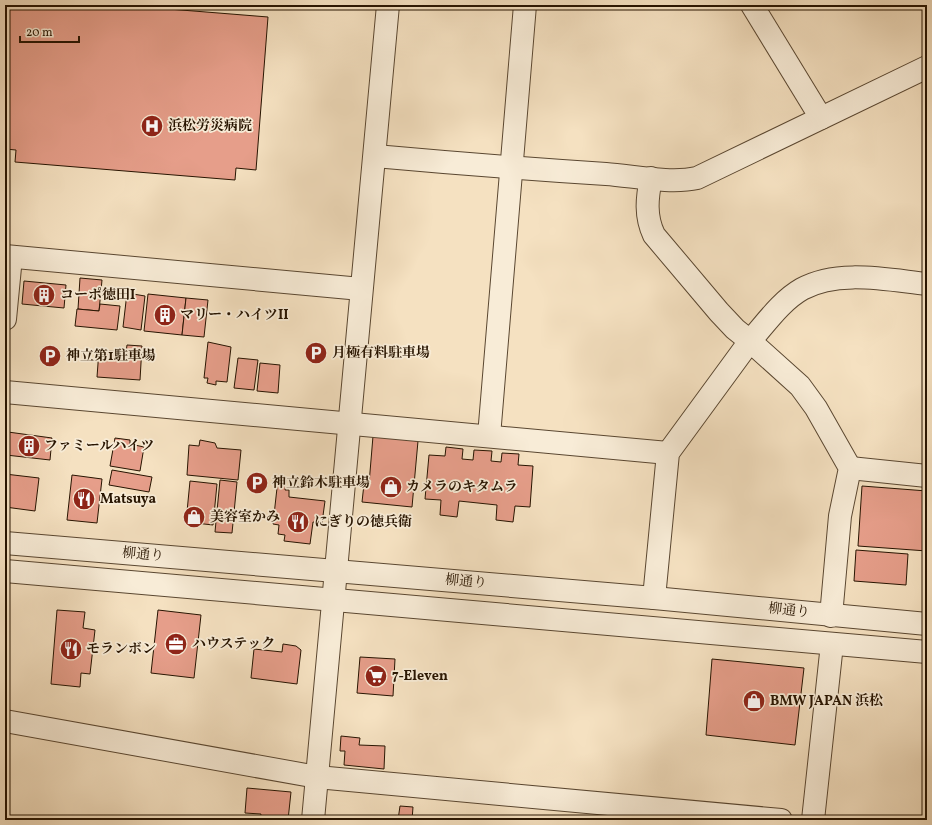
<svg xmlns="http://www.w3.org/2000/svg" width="932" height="825" viewBox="0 0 932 825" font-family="Vollkorn,'Noto Serif JP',serif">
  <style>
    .building { fill: #e69e8a; stroke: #271401 }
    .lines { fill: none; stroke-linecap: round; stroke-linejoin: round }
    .minor-casing { stroke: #5a4731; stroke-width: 24 }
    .minor { stroke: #f8ecd7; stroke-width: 22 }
    .labels { text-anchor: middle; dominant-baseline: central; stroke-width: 3.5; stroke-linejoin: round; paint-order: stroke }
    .poi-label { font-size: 14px; font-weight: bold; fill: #271401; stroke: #f8ecd7; text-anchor: start }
    .street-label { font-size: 14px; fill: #271401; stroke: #f8ecd7 }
  </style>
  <rect width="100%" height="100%" fill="#f5e1c1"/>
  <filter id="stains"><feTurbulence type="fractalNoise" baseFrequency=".005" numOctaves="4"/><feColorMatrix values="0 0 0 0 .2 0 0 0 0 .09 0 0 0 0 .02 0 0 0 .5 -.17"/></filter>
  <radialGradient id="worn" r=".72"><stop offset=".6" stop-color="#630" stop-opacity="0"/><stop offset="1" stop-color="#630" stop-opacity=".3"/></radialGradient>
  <g class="building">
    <path d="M 5,5 L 119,5 L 268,17 L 256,170 L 236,168 L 235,180 L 15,162 L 16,150 L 5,149 Z"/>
    <path d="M 80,278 L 102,280 L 99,311 L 78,309 Z"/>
    <path d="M 24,281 L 66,285 L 64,308 L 22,304 Z"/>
    <path d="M 127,293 L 145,296 L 141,330 L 123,327 Z"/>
    <path d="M 148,294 L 186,298 L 182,335 L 144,331 Z"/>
    <path d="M 186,298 L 208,300 L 204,337 L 182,335 Z"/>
    <path d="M 100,304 L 120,306 L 117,330 L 75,326 L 77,309 L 99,311 Z"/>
    <path d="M 208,342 L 231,347 L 227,382 L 216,381 L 216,385 L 207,383 L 208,378 L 204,378 Z"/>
    <path d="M 127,345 L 142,346 L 140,380 L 97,377 L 99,350 L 126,352 Z"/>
    <path d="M 238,358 L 258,360 L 254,390 L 234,388 Z"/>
    <path d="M 260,363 L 280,365 L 278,393 L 257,391 Z"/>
    <path d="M 8,432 L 52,438 L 50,460 L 6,455 Z"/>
    <path d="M 373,436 L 418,441 L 412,507 L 362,502 L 364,484 L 369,484 Z"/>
    <path d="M 115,438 L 130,440 L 130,444 L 144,447 L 140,471 L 110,466 Z"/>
    <path d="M 200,440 L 215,443 L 217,448 L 241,450 L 238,480 L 187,475 L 189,445 L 199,446 Z"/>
    <path d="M 446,447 L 463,449 L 462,459 L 473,460 L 474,450 L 492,451 L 491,461 L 501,462 L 502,453 L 519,454 L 518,465 L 533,466 L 530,507 L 515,506 L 513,522 L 496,520 L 497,505 L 459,501 L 457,517 L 440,515 L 441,500 L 425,499 L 429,455 L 445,456 Z"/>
    <path d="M 112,470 L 152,477 L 149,492 L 109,485 Z"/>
    <path d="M 5,474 L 39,478 L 35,511 L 5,507 Z"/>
    <path d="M 72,475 L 102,479 L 97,523 L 67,520 Z"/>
    <path d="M 278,479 L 286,480 L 285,490 L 289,490 L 289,497 L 325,501 L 322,523 L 313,522 L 310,544 L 284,541 L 285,535 L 278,534 L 279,525 L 273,524 Z"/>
    <path d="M 220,480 L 237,482 L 232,533 L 215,532 Z"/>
    <path d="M 190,481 L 217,484 L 213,525 L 186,522 Z"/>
    <path d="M 862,486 L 927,491 L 927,551 L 858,546 Z"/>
    <path d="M 856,550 L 908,554 L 906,585 L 854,581 Z"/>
    <path d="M 57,610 L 85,612 L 83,628 L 95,630 L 90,674 L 81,673 L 80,687 L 51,684 Z"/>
    <path d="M 158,610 L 201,615 L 194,678 L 151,673 Z"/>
    <path d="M 283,644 L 296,646 L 301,650 L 297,684 L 251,678 L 254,649 L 282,652 Z"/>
    <path d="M 360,657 L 395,659 L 393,696 L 357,693 Z"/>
    <path d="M 712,659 L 804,668 L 795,745 L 706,735 Z"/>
    <path d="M 341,736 L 360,738 L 359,745 L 385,746 L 384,769 L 344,765 L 345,751 L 340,751 Z"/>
    <path d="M 247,788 L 291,792 L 288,820 L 260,820 L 261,814 L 245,813 Z"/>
    <path d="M 400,806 L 413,807 L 412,820 L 398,820 Z"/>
  </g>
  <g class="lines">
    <g class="minor-casing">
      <g id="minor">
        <path d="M 752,5 L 821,118"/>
        <path d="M 375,156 C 452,163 529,169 606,174 C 634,176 670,184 697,178 L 927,67"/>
        <path d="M 651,178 C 647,198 645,216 654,235 L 719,312 L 735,329 L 750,341 C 766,323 781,301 802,289 C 838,269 888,280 927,284"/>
        <path d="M 5,256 L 361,289"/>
        <path d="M 5,319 L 11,257"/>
        <path d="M 5,392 L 668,453"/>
        <path d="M 489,436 L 525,5"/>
        <path d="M 850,468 L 927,476"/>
        <path d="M 5,543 L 654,598 L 927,624"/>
        <path d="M 5,571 L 927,652"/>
        <path d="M 654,598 L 668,453 L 750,341 L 800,386 L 816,408 L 850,468 L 840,516 L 831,616"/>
        <path d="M 5,721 L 317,777 L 781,820"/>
        <path d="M 313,820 L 388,5"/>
        <path d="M 813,820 L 832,644"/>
      </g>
    </g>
    <use href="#minor" class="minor"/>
  </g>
  <defs>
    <g id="hospital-disc" transform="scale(1.15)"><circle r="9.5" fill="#8f2418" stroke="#f8ecd7"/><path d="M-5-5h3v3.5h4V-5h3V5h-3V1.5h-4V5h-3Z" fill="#fff"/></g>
    <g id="building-disc" transform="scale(1.15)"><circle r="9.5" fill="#8f2418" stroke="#f8ecd7"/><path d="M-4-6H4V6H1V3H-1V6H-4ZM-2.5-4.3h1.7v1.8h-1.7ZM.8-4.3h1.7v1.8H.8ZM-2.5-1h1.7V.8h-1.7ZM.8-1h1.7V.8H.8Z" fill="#fff"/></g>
    <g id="parking-disc" transform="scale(1.15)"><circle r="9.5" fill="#8f2418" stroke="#f8ecd7"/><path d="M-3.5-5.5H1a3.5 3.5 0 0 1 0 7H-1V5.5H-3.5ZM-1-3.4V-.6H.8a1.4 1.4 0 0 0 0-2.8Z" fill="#fff"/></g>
    <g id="shop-disc" transform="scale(1.15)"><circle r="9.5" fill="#8f2418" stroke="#f8ecd7"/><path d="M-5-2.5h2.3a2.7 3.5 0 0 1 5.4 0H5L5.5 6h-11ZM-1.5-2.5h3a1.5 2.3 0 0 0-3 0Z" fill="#fff"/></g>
    <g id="restaurant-disc" transform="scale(1.15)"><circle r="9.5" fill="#8f2418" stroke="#f8ecd7"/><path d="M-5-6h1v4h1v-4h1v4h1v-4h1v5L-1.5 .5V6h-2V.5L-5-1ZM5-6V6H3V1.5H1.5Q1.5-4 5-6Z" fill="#fff"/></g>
    <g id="office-disc" transform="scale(1.15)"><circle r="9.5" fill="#8f2418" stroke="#f8ecd7"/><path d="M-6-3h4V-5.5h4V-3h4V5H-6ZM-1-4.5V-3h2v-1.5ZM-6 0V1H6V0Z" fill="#fff"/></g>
    <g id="supermarket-disc" transform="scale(1.15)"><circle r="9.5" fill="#8f2418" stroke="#f8ecd7"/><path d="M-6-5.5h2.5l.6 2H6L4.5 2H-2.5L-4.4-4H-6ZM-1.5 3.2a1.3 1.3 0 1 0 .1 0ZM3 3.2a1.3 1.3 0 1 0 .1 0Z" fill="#fff"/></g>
  </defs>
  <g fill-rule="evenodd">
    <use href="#hospital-disc" x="152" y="126"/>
    <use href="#building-disc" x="44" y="295"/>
    <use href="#building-disc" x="165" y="315"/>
    <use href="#parking-disc" x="316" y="353"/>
    <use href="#parking-disc" x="50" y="356"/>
    <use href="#building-disc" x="29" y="446"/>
    <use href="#parking-disc" x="257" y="483"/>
    <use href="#shop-disc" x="391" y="487"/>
    <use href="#restaurant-disc" x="84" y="499"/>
    <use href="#shop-disc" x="194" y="517"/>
    <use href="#restaurant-disc" x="298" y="522"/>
    <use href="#office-disc" x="176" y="644"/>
    <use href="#restaurant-disc" x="71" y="649"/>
    <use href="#supermarket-disc" x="376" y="676"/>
    <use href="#shop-disc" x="754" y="701"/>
  </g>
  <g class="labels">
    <g class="poi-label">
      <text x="168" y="126">浜松労災病院</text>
      <text x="60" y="295">コーポ徳田I</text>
      <text x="180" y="315">マリー・ハイツII</text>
      <text x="332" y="353">月極有料駐車場</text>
      <text x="66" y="356">神立第1駐車場</text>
      <text x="44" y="446">ファミールハイツ</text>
      <text x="272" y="483">神立鈴木駐車場</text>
      <text x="406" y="487">カメラのキタムラ</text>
      <text x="100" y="499">Matsuya</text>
      <text x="210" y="517">美容室かみ</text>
      <text x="314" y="522">にぎりの徳兵衛</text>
      <text x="192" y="644">ハウステック</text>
      <text x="86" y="649">モランボン</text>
      <text x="392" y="676">7-Eleven</text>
      <text x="770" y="701">BMW JAPAN 浜松</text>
    </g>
    <g class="street-label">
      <text transform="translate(143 555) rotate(5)">柳通り</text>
      <text transform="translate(466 582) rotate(5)">柳通り</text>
      <text transform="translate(789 611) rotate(6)">柳通り</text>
    </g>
  </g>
  <rect width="932" height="825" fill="none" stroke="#f5e1c1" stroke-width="20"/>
  <rect x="6" y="6" width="920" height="813" fill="none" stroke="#271401" stroke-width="2"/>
  <rect x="10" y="10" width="912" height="805" fill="none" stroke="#271401"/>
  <path d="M20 36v6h59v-6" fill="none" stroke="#271401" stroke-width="2"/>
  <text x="26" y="36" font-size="12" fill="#271401" stroke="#f8ecd7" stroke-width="3" paint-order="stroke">20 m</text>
  <rect width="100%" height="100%" filter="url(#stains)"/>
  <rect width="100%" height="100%" fill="url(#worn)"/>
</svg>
